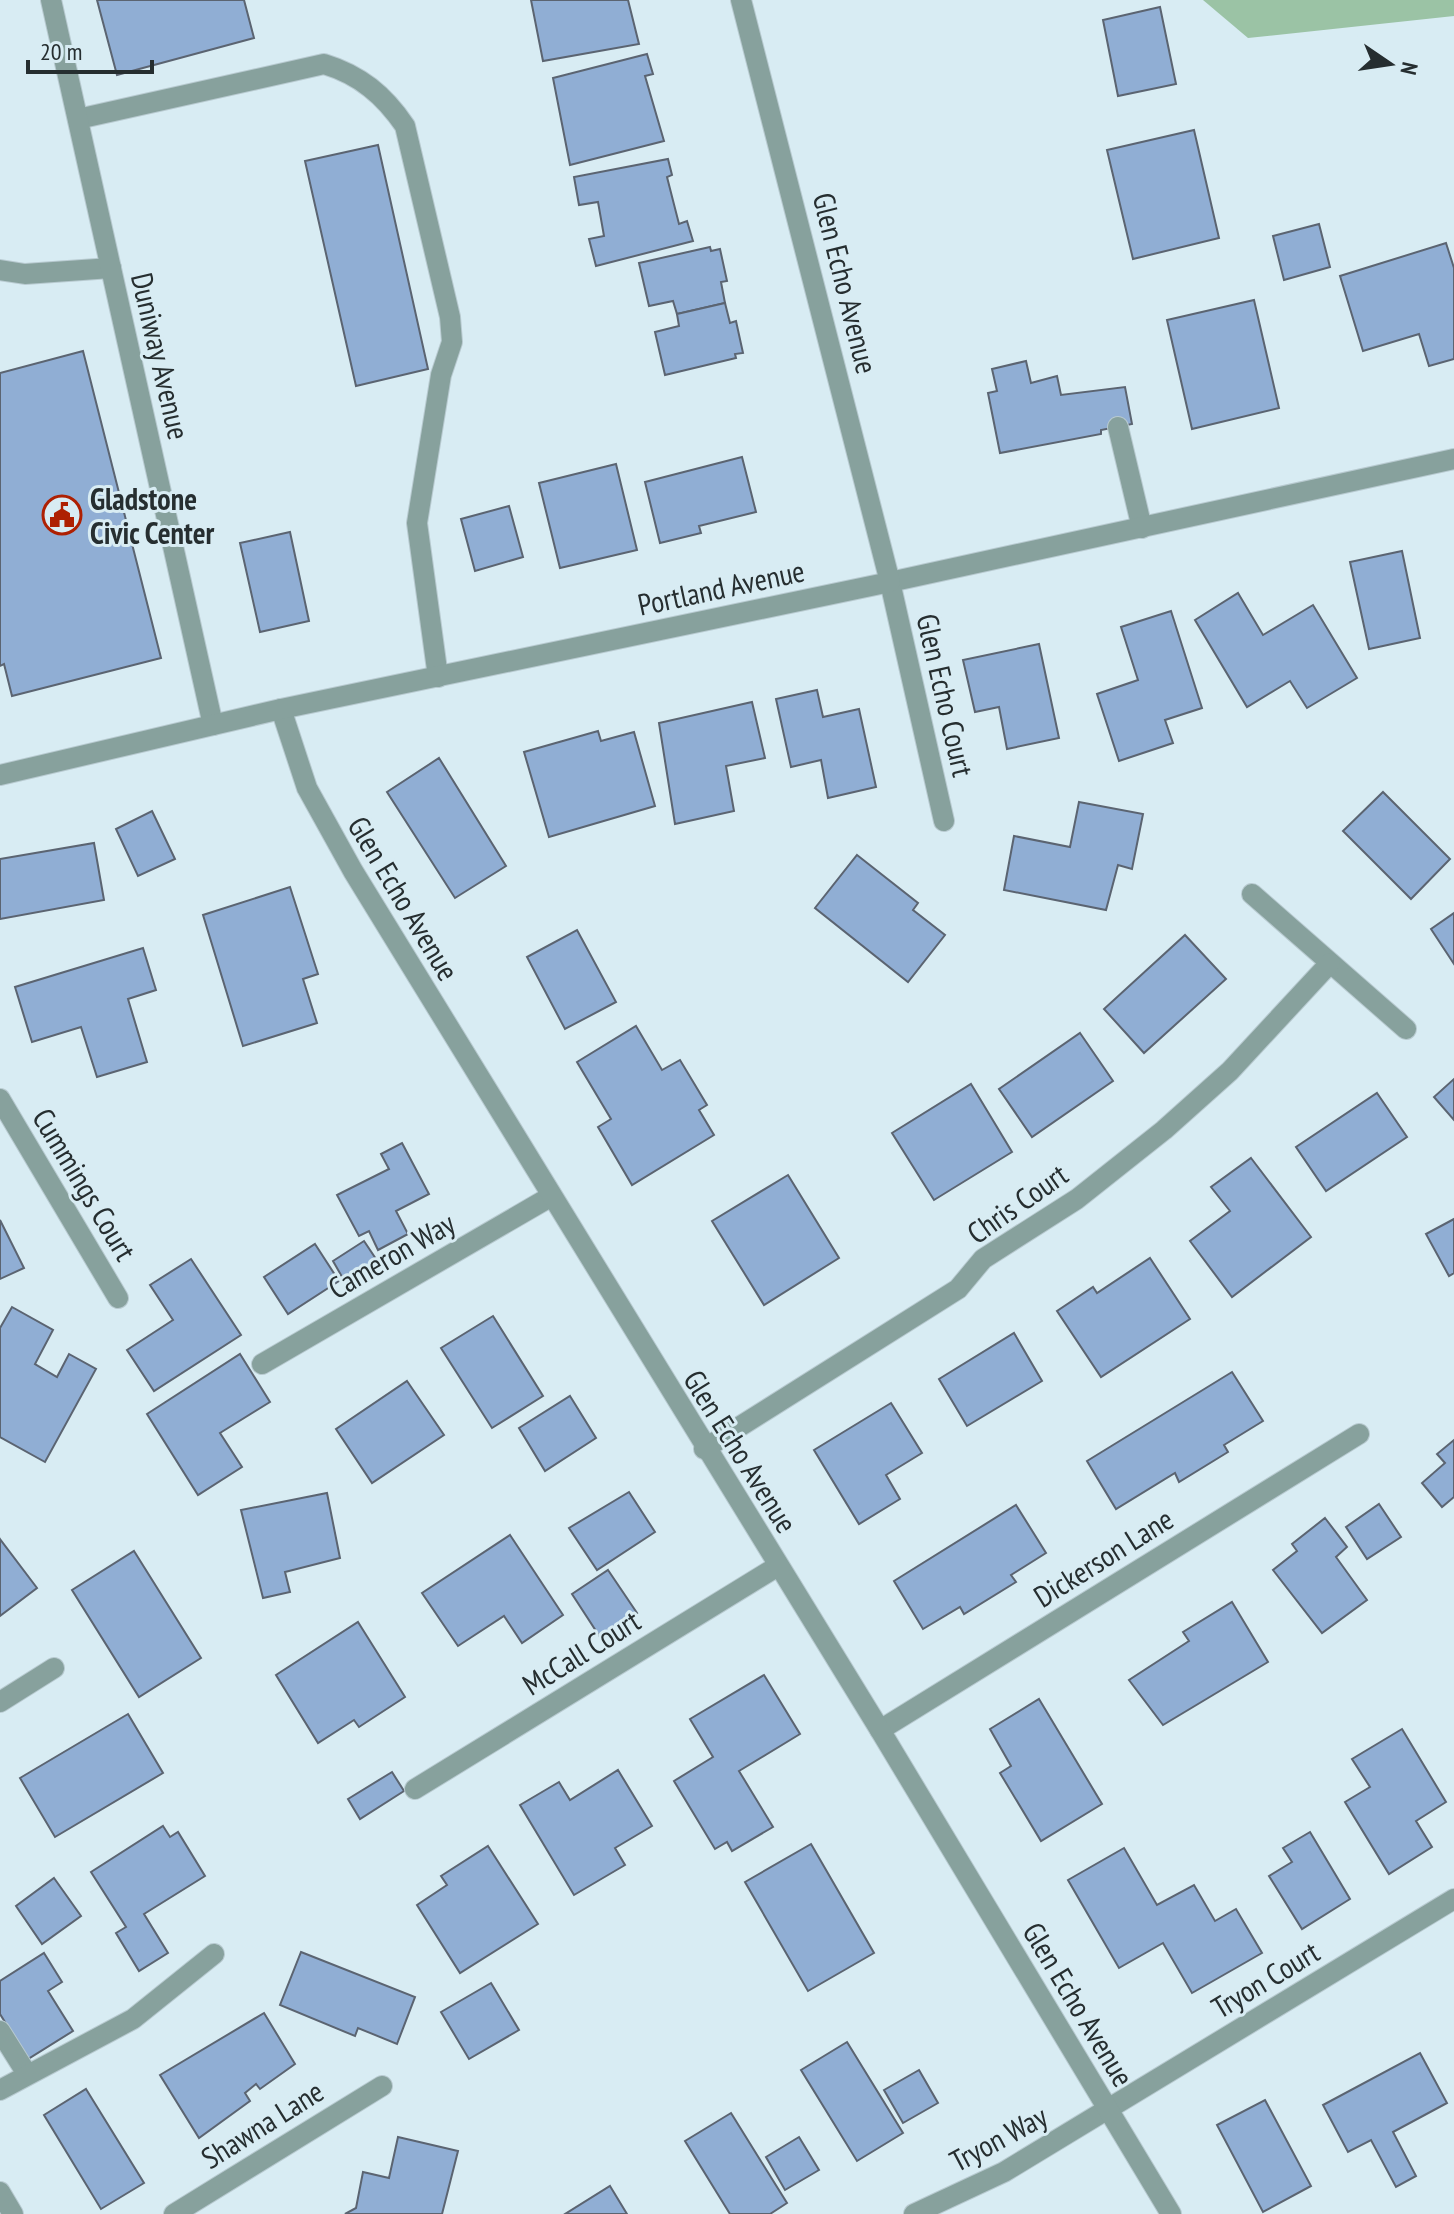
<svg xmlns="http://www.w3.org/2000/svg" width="1454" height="2214" viewBox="0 0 1454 2214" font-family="'PT Sans Narrow',sans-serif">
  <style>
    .green { fill: #9bc3a5 }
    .building { fill: #90aed4; stroke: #5b6471; stroke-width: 2 }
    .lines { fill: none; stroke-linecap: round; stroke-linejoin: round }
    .service-casing { stroke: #b8cad0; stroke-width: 22 }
    .minor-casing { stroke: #b8cad0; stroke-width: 22 }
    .tertiary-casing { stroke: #b8cad0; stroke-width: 22 }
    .service { stroke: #87a19d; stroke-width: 20 }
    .minor { stroke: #87a19d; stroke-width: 20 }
    .tertiary { stroke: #87a19d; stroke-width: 20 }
    .labels { text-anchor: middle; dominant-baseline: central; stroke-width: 6; stroke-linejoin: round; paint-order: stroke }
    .street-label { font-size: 30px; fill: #262e30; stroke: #d8ecf3 }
    .poi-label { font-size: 30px; font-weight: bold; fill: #262e30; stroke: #d8ecf3; text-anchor: start }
  </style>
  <rect width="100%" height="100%" fill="#d8ecf3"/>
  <path class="green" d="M 1203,0 L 1454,0 L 1454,16 L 1248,38 Z"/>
  <g class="building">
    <path d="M 97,0 L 244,0 L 254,38 L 117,75 Z"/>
    <path d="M 628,0 L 639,44 L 543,61 L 531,0 Z"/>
    <path d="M 1160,7 L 1176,84 L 1118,96 L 1103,20 Z"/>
    <path d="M 647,54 L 653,74 L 645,76 L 664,141 L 570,165 L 553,78 Z"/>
    <path d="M 1194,130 L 1219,238 L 1133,259 L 1107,150 Z"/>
    <path d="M 378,145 L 428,369 L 356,386 L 305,161 Z"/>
    <path d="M 668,159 L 672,175 L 667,177 L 679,224 L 687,221 L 693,241 L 596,266 L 589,239 L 604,236 L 598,202 L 579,205 L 574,177 Z"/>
    <path d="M 1319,224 L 1330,267 L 1284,280 L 1273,236 Z"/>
    <path d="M 1446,243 L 1454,268 L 1454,359 L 1429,366 L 1419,334 L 1363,351 L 1340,276 Z"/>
    <path d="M 710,247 L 711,251 L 720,249 L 727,281 L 721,282 L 725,303 L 677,314 L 673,301 L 649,306 L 639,263 Z"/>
    <path d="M 1254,300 L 1279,408 L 1192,429 L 1167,320 Z"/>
    <path d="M 725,303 L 730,323 L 736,321 L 743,353 L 735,354 L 736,358 L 665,375 L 655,332 L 679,326 L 677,314 Z"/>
    <path d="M 83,351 L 161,658 L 12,696 L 4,664 L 0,666 L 0,373 Z"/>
    <path d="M 1026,361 L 1031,383 L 1057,376 L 1061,395 L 1125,387 L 1132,424 L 1101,430 L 1101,434 L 1000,453 L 988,393 L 997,391 L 992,369 Z"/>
    <path d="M 742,457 L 756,512 L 699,526 L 701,533 L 660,543 L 645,482 Z"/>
    <path d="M 616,464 L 637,550 L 560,568 L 539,483 Z"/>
    <path d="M 509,506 L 523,557 L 475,571 L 461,519 Z"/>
    <path d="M 290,532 L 309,621 L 260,632 L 240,543 Z"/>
    <path d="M 1402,551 L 1420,638 L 1369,649 L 1350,562 Z"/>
    <path d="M 1238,593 L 1263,635 L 1313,605 L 1357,678 L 1307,708 L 1290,681 L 1247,707 L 1195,620 Z"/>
    <path d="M 1171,611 L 1202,708 L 1165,720 L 1173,743 L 1119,761 L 1097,694 L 1138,680 L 1121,627 Z"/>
    <path d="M 1039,644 L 1059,738 L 1007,749 L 999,707 L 975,712 L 963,660 Z"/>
    <path d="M 817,690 L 823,717 L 859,709 L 876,787 L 828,798 L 821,760 L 791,767 L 776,699 Z"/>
    <path d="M 752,702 L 765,758 L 726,766 L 734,811 L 675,824 L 659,723 Z"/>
    <path d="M 598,731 L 601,741 L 634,732 L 655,806 L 549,837 L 524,752 Z"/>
    <path d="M 439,758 L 506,866 L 455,898 L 387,792 Z"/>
    <path d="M 1383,792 L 1450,859 L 1411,899 L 1343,831 Z"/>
    <path d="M 1079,802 L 1143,814 L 1132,869 L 1118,865 L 1106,910 L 1004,890 L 1014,836 L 1070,847 Z"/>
    <path d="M 152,811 L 175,859 L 138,876 L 116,829 Z"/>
    <path d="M 94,843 L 104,900 L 0,919 L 0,859 Z"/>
    <path d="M 857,855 L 918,903 L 913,910 L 945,935 L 908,982 L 815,908 Z"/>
    <path d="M 290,887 L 318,974 L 303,979 L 317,1023 L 243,1046 L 203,915 Z"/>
    <path d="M 1454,913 L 1454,964 L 1431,929 Z"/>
    <path d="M 577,930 L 616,1002 L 565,1029 L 527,957 Z"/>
    <path d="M 1185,935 L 1226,979 L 1144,1053 L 1104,1009 Z"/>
    <path d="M 143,948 L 156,990 L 128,999 L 147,1062 L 97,1077 L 81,1027 L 32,1042 L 15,987 Z"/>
    <path d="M 636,1026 L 662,1070 L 680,1060 L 707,1105 L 699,1110 L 714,1135 L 632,1185 L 598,1127 L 611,1119 L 577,1062 Z"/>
    <path d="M 1080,1033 L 1113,1081 L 1032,1137 L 999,1089 Z"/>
    <path d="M 1454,1079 L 1454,1120 L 1434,1097 Z"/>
    <path d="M 971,1084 L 1012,1152 L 934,1200 L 892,1133 Z"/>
    <path d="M 1377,1093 L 1407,1137 L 1326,1191 L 1296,1147 Z"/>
    <path d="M 402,1143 L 429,1194 L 396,1211 L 408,1234 L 378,1250 L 369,1231 L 359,1236 L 337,1195 L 389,1169 L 381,1154 Z"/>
    <path d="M 1251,1158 L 1311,1237 L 1232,1297 L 1190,1241 L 1230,1211 L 1211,1187 Z"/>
    <path d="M 788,1175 L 839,1258 L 764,1305 L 712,1221 Z"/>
    <path d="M 1454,1219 L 1454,1273 L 1449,1276 L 1426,1234 Z"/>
    <path d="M 0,1220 L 24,1268 L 0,1279 Z"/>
    <path d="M 364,1241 L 378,1262 L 345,1282 L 333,1261 Z"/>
    <path d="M 315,1244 L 339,1281 L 288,1314 L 264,1277 Z"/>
    <path d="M 1150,1258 L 1190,1319 L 1101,1377 L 1057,1311 L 1093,1287 L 1097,1293 Z"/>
    <path d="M 191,1259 L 241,1335 L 154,1391 L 127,1350 L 173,1320 L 150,1285 Z"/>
    <path d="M 12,1307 L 53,1330 L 35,1364 L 57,1377 L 69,1354 L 96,1369 L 45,1462 L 0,1437 L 0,1328 Z"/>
    <path d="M 493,1316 L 543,1396 L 492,1428 L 441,1348 Z"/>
    <path d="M 1014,1333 L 1042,1381 L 967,1426 L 939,1379 Z"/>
    <path d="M 240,1354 L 270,1402 L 220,1433 L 242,1467 L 198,1495 L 147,1414 Z"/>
    <path d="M 1232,1372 L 1263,1421 L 1224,1445 L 1228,1452 L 1179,1482 L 1175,1473 L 1116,1509 L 1087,1461 Z"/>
    <path d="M 407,1381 L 444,1435 L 372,1483 L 336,1429 Z"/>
    <path d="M 570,1396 L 596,1438 L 545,1471 L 519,1428 Z"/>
    <path d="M 891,1403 L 922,1453 L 886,1475 L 900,1499 L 859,1524 L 814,1450 Z"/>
    <path d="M 1454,1440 L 1454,1497 L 1442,1507 L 1422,1483 L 1445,1463 L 1437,1454 Z"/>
    <path d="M 629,1492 L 655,1532 L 597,1570 L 569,1528 Z"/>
    <path d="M 327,1493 L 340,1558 L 285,1572 L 290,1592 L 263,1598 L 241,1510 Z"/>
    <path d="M 1379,1504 L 1401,1537 L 1367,1559 L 1346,1527 Z"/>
    <path d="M 1016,1505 L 1046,1553 L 1011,1575 L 1016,1582 L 964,1614 L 960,1607 L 923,1629 L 894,1581 Z"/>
    <path d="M 1325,1518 L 1347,1547 L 1336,1557 L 1367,1600 L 1322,1633 L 1273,1570 L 1297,1551 L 1292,1544 Z"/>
    <path d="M 510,1535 L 563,1615 L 522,1643 L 504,1616 L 458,1646 L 422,1593 Z"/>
    <path d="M 0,1539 L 37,1588 L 0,1616 Z"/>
    <path d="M 134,1551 L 201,1658 L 139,1697 L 72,1590 Z"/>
    <path d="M 608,1570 L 637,1613 L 600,1637 L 572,1594 Z"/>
    <path d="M 1232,1602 L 1268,1662 L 1163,1725 L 1129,1680 L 1189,1641 L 1183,1632 Z"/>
    <path d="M 358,1622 L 405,1697 L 359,1727 L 354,1720 L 318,1743 L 276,1675 Z"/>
    <path d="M 764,1675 L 800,1734 L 739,1771 L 773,1827 L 732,1851 L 727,1842 L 715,1849 L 674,1781 L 713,1757 L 690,1719 Z"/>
    <path d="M 1039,1699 L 1102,1804 L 1041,1841 L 1000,1773 L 1011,1766 L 990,1729 Z"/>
    <path d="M 128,1714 L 163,1773 L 55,1837 L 20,1778 Z"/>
    <path d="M 1402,1729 L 1446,1802 L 1416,1821 L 1432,1847 L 1389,1874 L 1345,1802 L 1370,1787 L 1352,1759 Z"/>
    <path d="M 618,1770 L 652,1826 L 615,1848 L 625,1865 L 574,1895 L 520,1805 L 559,1782 L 570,1800 Z"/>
    <path d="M 392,1772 L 404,1791 L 360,1819 L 348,1799 Z"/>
    <path d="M 163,1826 L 170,1837 L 178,1832 L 205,1876 L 144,1914 L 168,1953 L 139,1971 L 116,1933 L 126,1927 L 91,1872 Z"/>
    <path d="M 1310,1832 L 1350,1899 L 1302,1929 L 1269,1876 L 1292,1862 L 1283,1848 Z"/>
    <path d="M 811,1844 L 874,1953 L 808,1991 L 745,1882 Z"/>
    <path d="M 488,1846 L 538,1924 L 460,1973 L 417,1905 L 447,1885 L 441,1876 Z"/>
    <path d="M 1124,1848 L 1157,1905 L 1194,1885 L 1215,1921 L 1236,1909 L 1262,1953 L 1192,1993 L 1163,1943 L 1119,1968 L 1068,1880 Z"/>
    <path d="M 54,1878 L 81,1916 L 42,1944 L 16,1906 Z"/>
    <path d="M 301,1952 L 415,1997 L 397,2044 L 358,2028 L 355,2036 L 280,2005 Z"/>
    <path d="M 44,1953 L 62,1982 L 48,1991 L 73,2031 L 28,2059 L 0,2014 L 0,1981 Z"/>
    <path d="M 491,1983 L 519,2030 L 469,2059 L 441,2012 Z"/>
    <path d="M 264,2013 L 295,2064 L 260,2089 L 256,2084 L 245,2093 L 250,2101 L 199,2138 L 160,2075 Z"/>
    <path d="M 847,2042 L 903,2133 L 857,2161 L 801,2070 Z"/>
    <path d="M 1420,2053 L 1447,2103 L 1393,2132 L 1416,2176 L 1396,2187 L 1371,2140 L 1348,2152 L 1323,2105 Z"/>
    <path d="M 919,2070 L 938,2103 L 903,2123 L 884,2090 Z"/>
    <path d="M 86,2089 L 144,2183 L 101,2209 L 44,2115 Z"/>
    <path d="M 1265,2100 L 1311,2186 L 1263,2212 L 1217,2125 Z"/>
    <path d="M 731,2113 L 787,2203 L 770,2214 L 730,2214 L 685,2141 Z"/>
    <path d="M 398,2137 L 458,2151 L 442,2214 L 345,2214 L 356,2208 L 363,2172 L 389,2178 Z"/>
    <path d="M 799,2137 L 819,2170 L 785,2190 L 766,2157 Z"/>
    <path d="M 610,2186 L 627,2214 L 565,2214 Z"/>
  </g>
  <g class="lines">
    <g class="service-casing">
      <g id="service">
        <path d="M 78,119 L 324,64 C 360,75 384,95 405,126 L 450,317 L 452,342 L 441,375 L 417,523 L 438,677"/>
        <path d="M 0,270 L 25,274 L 111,268"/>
        <path d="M 1118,427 L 1142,528"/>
        <path d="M 1252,894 L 1406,1029"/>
        <path d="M 0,2031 L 27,2074"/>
        <path d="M 0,2090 L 133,2019 L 214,1954"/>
        <path d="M 174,2214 L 382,2086"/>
      </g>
    </g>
    <g class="minor-casing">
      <g id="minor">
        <path d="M 51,0 L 213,725"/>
        <path d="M 944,821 L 890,582 L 1454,459"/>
        <path d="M 0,1099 L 118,1298"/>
        <path d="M 262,1364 L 550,1197"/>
        <path d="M 704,1449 L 958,1289 L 983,1259 L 1077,1199 L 1164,1130 L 1230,1071 L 1330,963"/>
        <path d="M 0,1702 L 54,1668"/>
        <path d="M 880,1730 L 1359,1434"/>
        <path d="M 415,1789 L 778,1566"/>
        <path d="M 0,2192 L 13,2214"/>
        <path d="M 914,2214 L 1004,2172 L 1454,1899"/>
      </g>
    </g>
    <g class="tertiary-casing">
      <g id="tertiary">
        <path d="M 281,709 L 307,788 L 353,871 L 880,1730 L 1171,2214"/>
        <path d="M 0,775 L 281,709 L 890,582 L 741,0"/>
      </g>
    </g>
    <use href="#service" class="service"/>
    <use href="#minor" class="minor"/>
    <use href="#tertiary" class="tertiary"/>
  </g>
  <defs>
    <g id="civic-ring" transform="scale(2)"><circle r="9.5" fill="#d8ecf3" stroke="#ae2002" stroke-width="1.5"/><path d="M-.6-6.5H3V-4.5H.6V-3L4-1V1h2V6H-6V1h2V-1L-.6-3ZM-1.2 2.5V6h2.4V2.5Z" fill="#ae2002"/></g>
  </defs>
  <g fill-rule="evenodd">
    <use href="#civic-ring" x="62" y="515"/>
  </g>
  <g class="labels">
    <g class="street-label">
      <text transform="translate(846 283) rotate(76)">Glen Echo Avenue</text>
      <text transform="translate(161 356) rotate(77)">Duniway Avenue</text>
      <text transform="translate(721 587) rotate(-12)">Portland Avenue</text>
      <text transform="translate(946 695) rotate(77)">Glen Echo Court</text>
      <text transform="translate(404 898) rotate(59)">Glen Echo Avenue</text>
      <text transform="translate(85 1184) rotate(59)">Cummings Court</text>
      <text transform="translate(1017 1203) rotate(-35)">Chris Court</text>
      <text transform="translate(391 1255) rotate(-30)">Cameron Way</text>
      <text transform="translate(741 1451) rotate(58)">Glen Echo Avenue</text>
      <text transform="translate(1103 1557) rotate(-32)">Dickerson Lane</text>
      <text transform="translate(581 1652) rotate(-32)">McCall Court</text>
      <text transform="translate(1265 1979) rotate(-31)">Tryon Court</text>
      <text transform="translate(1079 2004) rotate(59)">Glen Echo Avenue</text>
      <text transform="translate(262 2124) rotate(-32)">Shawna Lane</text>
      <text transform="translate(998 2138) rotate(-28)">Tryon Way</text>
    </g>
    <g class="poi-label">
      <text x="90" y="498">Gladstone<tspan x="90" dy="34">Civic Center</tspan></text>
    </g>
  </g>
  <g transform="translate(1390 64) rotate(103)" stroke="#d8ecf3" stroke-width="6" paint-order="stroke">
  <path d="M0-6L14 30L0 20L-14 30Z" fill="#262e30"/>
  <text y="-12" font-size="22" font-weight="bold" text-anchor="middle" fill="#262e30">N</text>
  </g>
  <path d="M28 60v12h124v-12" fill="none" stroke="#262e30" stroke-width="4"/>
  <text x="40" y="60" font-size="24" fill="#262e30" stroke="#d8ecf3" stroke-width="6" paint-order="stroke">20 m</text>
</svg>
